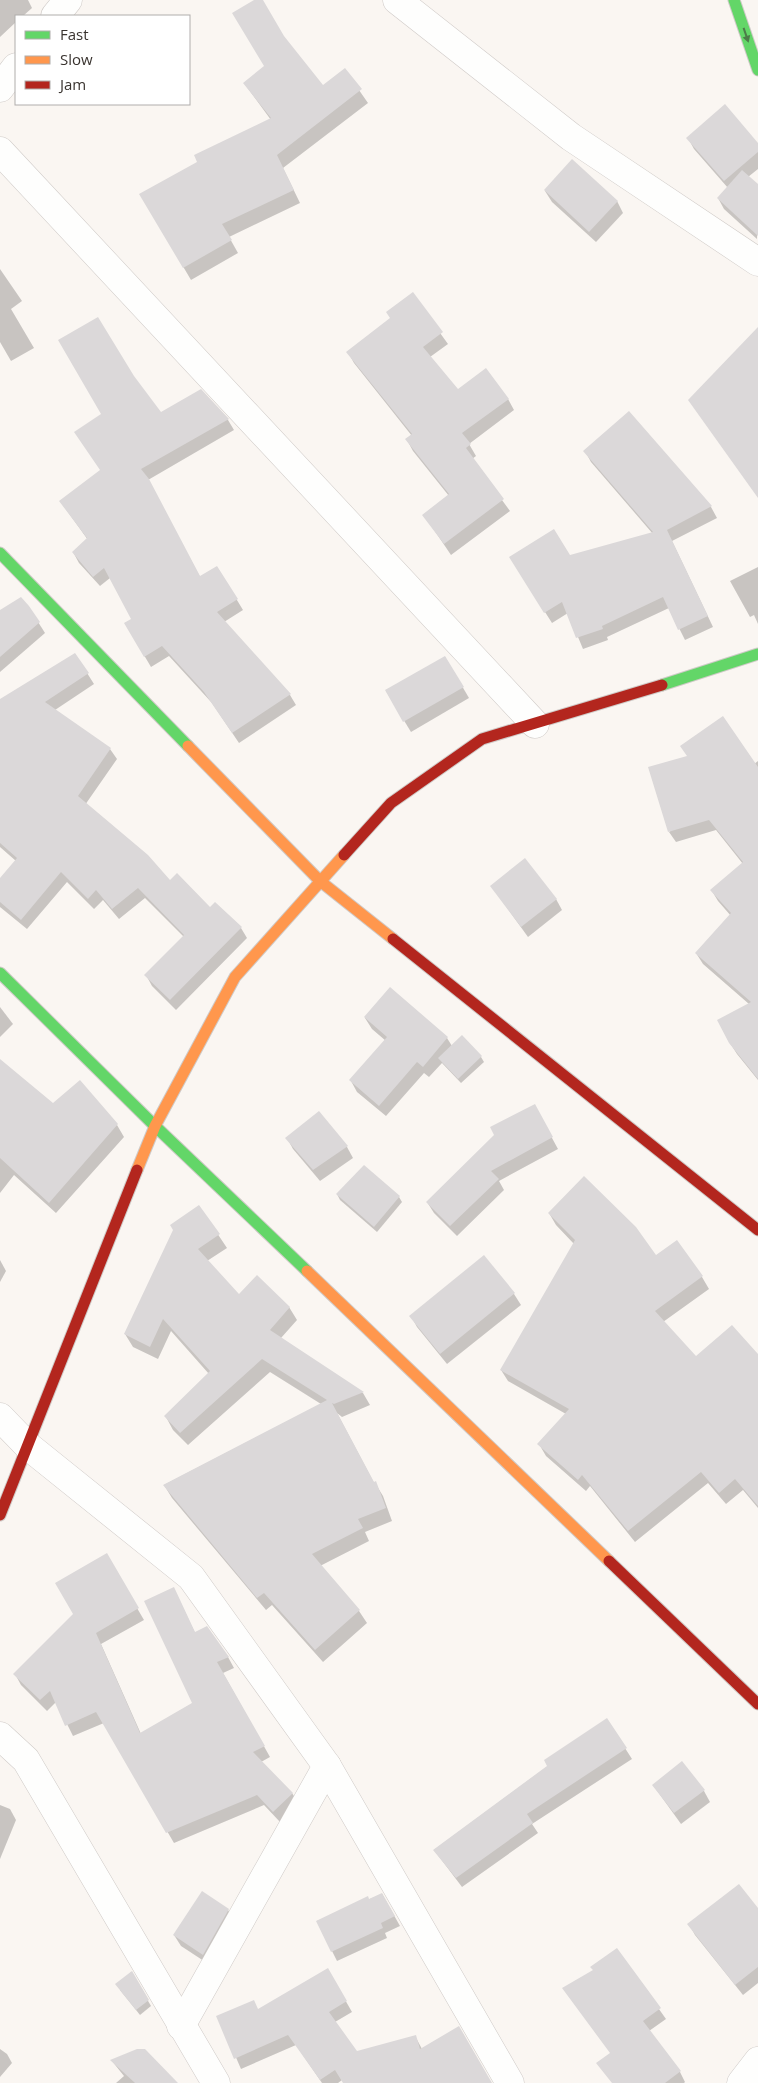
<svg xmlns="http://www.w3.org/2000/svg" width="758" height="2083" viewBox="0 0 758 2083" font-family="'Open Sans',sans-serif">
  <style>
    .shadow { fill: #0003 }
    .building { fill: #dbd8d9 }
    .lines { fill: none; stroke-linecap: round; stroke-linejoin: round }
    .street-casing { stroke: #cfcac7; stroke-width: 29 }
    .fast-casing { stroke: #cfcac7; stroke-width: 13 }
    .slow-casing { stroke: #cfcac7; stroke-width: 13 }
    .jam-casing { stroke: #cfcac7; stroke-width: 13 }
    .street { stroke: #fefefd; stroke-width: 28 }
    .fast { stroke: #63d668; stroke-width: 11 }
    .slow { stroke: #ff974d; stroke-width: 11 }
    .jam { stroke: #b3261e; stroke-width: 11 }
    .oneway { fill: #4c7c49 }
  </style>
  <rect width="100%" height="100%" fill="#faf6f2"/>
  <g class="shadow">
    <path d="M 0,0 L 28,0 L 32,8 L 23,16 L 16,16 L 16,22 L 0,37 Z"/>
    <path d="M 256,0 L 261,0 L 283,36 L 323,87 L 345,70 L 368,103 L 283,168 L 300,203 L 229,237 L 238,253 L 191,280 L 141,195 L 271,120 L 244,83 L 265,67 Z"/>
    <path d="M 688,138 L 758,145 L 758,169 L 748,177 L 758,186 L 757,239 L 724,209 L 718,198 L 728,188 L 694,149 Z"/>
    <path d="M 545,191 L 617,201 L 623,213 L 596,242 L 552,202 Z"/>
    <path d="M 0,269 L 22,301 L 11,309 L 34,348 L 11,361 L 0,342 Z"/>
    <path d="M 412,294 L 448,344 L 430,357 L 458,391 L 508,399 L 514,410 L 469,444 L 476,456 L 472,459 L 510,511 L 451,555 L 424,515 L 449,496 L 413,451 L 407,440 L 412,436 L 354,363 L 348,352 L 391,319 Z"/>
    <path d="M 133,377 L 161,413 L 201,391 L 228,420 L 234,430 L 148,480 L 200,577 L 217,567 L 243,610 L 224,622 L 290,695 L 296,705 L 239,743 L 212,703 L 169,656 L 151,667 L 125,623 L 133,619 L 110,578 L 100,586 L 79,563 L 73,552 L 88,540 L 60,501 L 101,471 L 103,414 Z"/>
    <path d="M 629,413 L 711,507 L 717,518 L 672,541 L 713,627 L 685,640 L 669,608 L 607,637 L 608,640 L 583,649 L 568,613 L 552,623 L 517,568 L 570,556 L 653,534 L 591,462 L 585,451 Z"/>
    <path d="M 758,567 L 758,624 L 754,615 L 750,617 L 730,581 Z"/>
    <path d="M 28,606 L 45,633 L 0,672 L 0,611 Z"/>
    <path d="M 75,654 L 94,684 L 55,710 L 110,749 L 117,759 L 85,805 L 170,881 L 241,928 L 247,938 L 176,1010 L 152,986 L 146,975 L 184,937 L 145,898 L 119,919 L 103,900 L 94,909 L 67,882 L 27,929 L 0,907 L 0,880 L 16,861 L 0,847 L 0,701 Z"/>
    <path d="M 445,657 L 469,698 L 411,732 L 386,691 Z"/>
    <path d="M 758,761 L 758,1080 L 737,1054 L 730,1043 L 749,1004 L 703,964 L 696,953 L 731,916 L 718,901 L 712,891 L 743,864 L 716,830 L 676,842 L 669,832 Z"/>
    <path d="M 492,887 L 556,899 L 562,910 L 528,937 Z"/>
    <path d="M 390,989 L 447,1038 L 452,1046 L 481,1057 L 484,1062 L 461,1083 L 442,1063 L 429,1077 L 424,1073 L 386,1116 L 357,1092 L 351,1081 L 386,1041 L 372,1029 L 365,1018 Z"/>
    <path d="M 0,1007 L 13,1024 L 0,1037 Z"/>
    <path d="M 0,1060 L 53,1105 L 80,1082 L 117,1125 L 124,1137 L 56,1213 L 14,1175 L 0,1193 Z"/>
    <path d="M 534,1105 L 558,1149 L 499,1181 L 504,1190 L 457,1236 L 434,1213 L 427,1202 Z"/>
    <path d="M 318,1113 L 347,1147 L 353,1158 L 320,1181 L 293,1149 L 287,1138 Z"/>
    <path d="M 337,1194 L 399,1197 L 402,1202 L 377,1232 L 340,1200 Z"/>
    <path d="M 199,1206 L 227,1248 L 207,1261 L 239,1296 L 289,1307 L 297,1320 L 281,1338 L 363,1393 L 370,1405 L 342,1417 L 337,1413 L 374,1483 L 375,1483 L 383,1496 L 392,1521 L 365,1532 L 369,1541 L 320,1566 L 359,1611 L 367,1623 L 323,1662 L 272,1605 L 266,1610 L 172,1498 L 164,1485 L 321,1404 L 270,1372 L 188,1445 L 173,1430 L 166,1417 L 209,1374 L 171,1331 L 158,1359 L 133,1347 L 125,1334 Z"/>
    <path d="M 549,1213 L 656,1257 L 677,1242 L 702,1277 L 709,1289 L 663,1322 L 696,1358 L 758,1356 L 758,1508 L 743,1490 L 726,1504 L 708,1483 L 635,1542 L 590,1486 L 586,1491 L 546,1456 L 539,1444 L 566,1414 L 508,1381 L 501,1370 L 574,1244 L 556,1225 Z"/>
    <path d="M 484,1257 L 514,1294 L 521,1305 L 447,1364 L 417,1327 L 411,1316 Z"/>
    <path d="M 0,1260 L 6,1271 L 0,1282 Z"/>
    <path d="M 106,1555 L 144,1620 L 101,1644 L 141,1734 L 193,1703 L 174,1589 L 195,1633 L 228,1657 L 234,1668 L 223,1673 L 270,1757 L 261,1762 L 292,1793 L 299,1804 L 280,1822 L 264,1805 L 174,1843 L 104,1723 L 73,1736 L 56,1702 L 47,1711 L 21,1685 L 15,1674 L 75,1614 Z"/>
    <path d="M 607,1720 L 632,1759 L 532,1824 L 538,1833 L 462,1887 L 434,1850 L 548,1766 Z"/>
    <path d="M 653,1785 L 704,1791 L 710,1802 L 681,1824 Z"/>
    <path d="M 0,1805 L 10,1809 L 16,1820 L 0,1859 Z"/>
    <path d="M 382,1894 L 400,1926 L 385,1933 L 387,1938 L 337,1961 L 317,1921 Z"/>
    <path d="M 228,1910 L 235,1921 L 210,1965 L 181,1946 L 174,1935 Z"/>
    <path d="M 758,1910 L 758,1983 L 743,1995 L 695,1935 L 689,1924 Z"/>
    <path d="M 617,1950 L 666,2019 L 649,2031 L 680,2072 L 685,2082 L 684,2083 L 615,2083 L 611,2054 Z"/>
    <path d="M 328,1970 L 352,2012 L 335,2022 L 356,2053 L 415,2036 L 422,2049 L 491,2083 L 344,2083 L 342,2080 L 338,2083 L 322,2083 L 296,2045 L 241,2069 L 218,2016 L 259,2010 Z"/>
    <path d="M 131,1972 L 151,2006 L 140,2015 L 120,1990 Z"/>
    <path d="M 0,2049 L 7,2054 L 12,2063 L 0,2077 Z"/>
    <path d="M 112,2061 L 173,2083 L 116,2083 L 124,2076 Z"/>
  </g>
  <g class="building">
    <path d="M 254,0 L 263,0 L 284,36 L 323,85 L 345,68 L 362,89 L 277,155 L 294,190 L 222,224 L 232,240 L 183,268 L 139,194 L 197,162 L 194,155 L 271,118 L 243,83 L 264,66 L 232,13 Z"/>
    <path d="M 725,104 L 758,143 L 758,152 L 724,181 L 686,138 Z"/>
    <path d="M 572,159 L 618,201 L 589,232 L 544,190 Z"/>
    <path d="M 742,170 L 758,184 L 758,236 L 717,198 Z"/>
    <path d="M 413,292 L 443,332 L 423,347 L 458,389 L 486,368 L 509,399 L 462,433 L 471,444 L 466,448 L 504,499 L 444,544 L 422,515 L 449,494 L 405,439 L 412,434 L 346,352 L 390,318 L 386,312 Z"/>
    <path d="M 98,317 L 134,376 L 161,412 L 201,389 L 229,419 L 141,469 L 149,479 L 200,576 L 217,566 L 238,599 L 217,612 L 291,694 L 232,733 L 204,692 L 162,646 L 144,657 L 124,623 L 131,619 L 104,568 L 93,577 L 72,552 L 87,538 L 59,501 L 100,470 L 74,432 L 101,414 L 58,340 Z"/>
    <path d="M 758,327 L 758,498 L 688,400 Z"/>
    <path d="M 629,411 L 712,506 L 667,530 L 708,616 L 678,630 L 663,597 L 602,626 L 603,629 L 576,638 L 562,602 L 544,613 L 509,557 L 554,529 L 570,555 L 653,532 L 583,451 Z"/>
    <path d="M 21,597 L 29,606 L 40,622 L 0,657 L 0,610 Z"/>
    <path d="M 75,653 L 89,673 L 45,702 L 111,748 L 78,796 L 148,855 L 170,880 L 177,873 L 210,907 L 215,902 L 242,927 L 170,1000 L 144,975 L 184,935 L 138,888 L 112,909 L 96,890 L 88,899 L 61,872 L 21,920 L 0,902 L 0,878 L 17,858 L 0,843 L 0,699 Z"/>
    <path d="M 445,656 L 464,687 L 403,722 L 385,690 Z"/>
    <path d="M 723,716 L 758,767 L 758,1079 L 729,1043 L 717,1020 L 751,1002 L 695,953 L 731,913 L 710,890 L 743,862 L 709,820 L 668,832 L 648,767 L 687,756 L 680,746 Z"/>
    <path d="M 525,858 L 557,899 L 521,927 L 490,886 Z"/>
    <path d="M 390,987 L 448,1037 L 423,1067 L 417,1062 L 379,1106 L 349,1080 L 387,1037 L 364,1017 Z"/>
    <path d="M 462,1035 L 482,1056 L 458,1079 L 438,1058 Z"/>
    <path d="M 0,1059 L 53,1103 L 80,1080 L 118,1124 L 49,1203 L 0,1158 Z"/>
    <path d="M 535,1104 L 553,1137 L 491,1171 L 499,1179 L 450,1226 L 426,1202 L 494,1135 L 490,1127 Z"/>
    <path d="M 319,1111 L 348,1146 L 313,1170 L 285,1138 Z"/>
    <path d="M 364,1165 L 400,1196 L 374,1227 L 336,1194 Z"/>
    <path d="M 584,1176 L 636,1227 L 656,1255 L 677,1240 L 703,1276 L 655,1311 L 696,1356 L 732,1325 L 758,1354 L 758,1506 L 735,1479 L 719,1493 L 701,1472 L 628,1531 L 582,1475 L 578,1480 L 537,1444 L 569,1409 L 500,1370 L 575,1240 L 548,1213 Z"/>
    <path d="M 199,1205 L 220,1234 L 198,1249 L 239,1294 L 257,1275 L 290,1307 L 270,1330 L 364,1392 L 334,1404 L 332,1403 L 374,1482 L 376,1481 L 386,1508 L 358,1519 L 363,1528 L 312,1554 L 360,1610 L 315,1650 L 264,1593 L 257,1598 L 163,1485 L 327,1400 L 262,1359 L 180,1433 L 164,1416 L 210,1371 L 163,1319 L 150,1347 L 124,1334 L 173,1230 L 170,1225 Z"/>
    <path d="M 484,1255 L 515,1293 L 440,1354 L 409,1316 Z"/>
    <path d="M 107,1553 L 139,1608 L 96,1633 L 140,1733 L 192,1703 L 144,1601 L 174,1587 L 195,1632 L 207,1626 L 229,1657 L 217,1662 L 265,1746 L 253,1752 L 293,1793 L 273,1812 L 257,1795 L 166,1833 L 96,1712 L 65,1726 L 50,1691 L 40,1700 L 13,1674 L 73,1614 L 55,1583 Z"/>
    <path d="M 607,1718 L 627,1748 L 527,1814 L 533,1823 L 456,1878 L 433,1850 L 547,1766 L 544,1760 Z"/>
    <path d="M 682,1761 L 705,1790 L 674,1813 L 652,1785 Z"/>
    <path d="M 739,1884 L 758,1908 L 758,1967 L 735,1985 L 687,1924 Z"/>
    <path d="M 202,1891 L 229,1909 L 203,1955 L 173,1935 Z"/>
    <path d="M 382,1893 L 395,1916 L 381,1923 L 383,1928 L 331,1952 L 316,1921 L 368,1896 L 369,1899 Z"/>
    <path d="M 617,1948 L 661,2008 L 643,2021 L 681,2071 L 665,2083 L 612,2083 L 596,2063 L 610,2053 L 562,1988 L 593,1970 L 590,1967 Z"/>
    <path d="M 328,1968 L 347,2001 L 329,2012 L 357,2051 L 416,2035 L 420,2049 L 459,2026 L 492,2083 L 343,2083 L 335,2070 L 320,2080 L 288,2035 L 234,2059 L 216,2016 L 254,2000 L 258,2009 Z"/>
    <path d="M 132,1971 L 149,2000 L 136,2010 L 115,1984 Z"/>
    <path d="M 137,2049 L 145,2049 L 178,2083 L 135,2083 L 110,2060 Z"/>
  </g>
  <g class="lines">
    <g class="street-casing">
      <g id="street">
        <path d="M 397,0 L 571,137 L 758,262"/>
        <path d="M 55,16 L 68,0"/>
        <path d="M 0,88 L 16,67"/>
        <path d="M 0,151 L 535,724"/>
        <path d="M 0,1417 L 28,1446 L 191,1577 L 327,1766 L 510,2083"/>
        <path d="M 0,1736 L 26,1760 L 216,2083"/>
        <path d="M 181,2026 L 327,1766"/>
        <path d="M 741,2083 L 758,2061"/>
      </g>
    </g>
    <g class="fast-casing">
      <g id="fast">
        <path d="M 734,0 L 758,70"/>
        <path d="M 0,553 L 188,746"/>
        <path d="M 662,685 L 758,654"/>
        <path d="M 0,973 L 155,1126 L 307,1271"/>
      </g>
    </g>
    <g class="slow-casing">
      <g id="slow">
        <path d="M 188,746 L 320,881 L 393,939"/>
        <path d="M 137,1170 L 155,1126 L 235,977 L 344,855"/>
        <path d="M 307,1271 L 609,1561"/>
      </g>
    </g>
    <g class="jam-casing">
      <g id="jam">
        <path d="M 344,855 L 391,803 L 482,739 L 662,685"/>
        <path d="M 393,939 L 758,1230"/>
        <path d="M 0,1515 L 137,1170"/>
        <path d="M 609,1561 L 758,1704"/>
      </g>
    </g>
    <use href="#street" class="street"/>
    <use href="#fast" class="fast"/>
    <use href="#slow" class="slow"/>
    <use href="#jam" class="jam"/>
  </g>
  <defs><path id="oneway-solid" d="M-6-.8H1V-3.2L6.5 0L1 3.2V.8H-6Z" transform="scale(1.25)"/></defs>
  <use class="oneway" href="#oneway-solid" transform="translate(746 35) rotate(71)"/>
  <rect x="15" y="15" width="175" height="90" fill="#ffffff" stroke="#b0adac"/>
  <rect x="25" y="31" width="25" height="8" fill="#63d668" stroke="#b0adac"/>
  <text x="60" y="40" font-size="15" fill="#39332f">Fast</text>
  <rect x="25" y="56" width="25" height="8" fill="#ff974d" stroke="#b0adac"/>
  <text x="60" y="65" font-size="15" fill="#39332f">Slow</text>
  <rect x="25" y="81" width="25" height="8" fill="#b3261e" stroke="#b0adac"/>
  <text x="60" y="90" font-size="15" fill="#39332f">Jam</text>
</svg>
